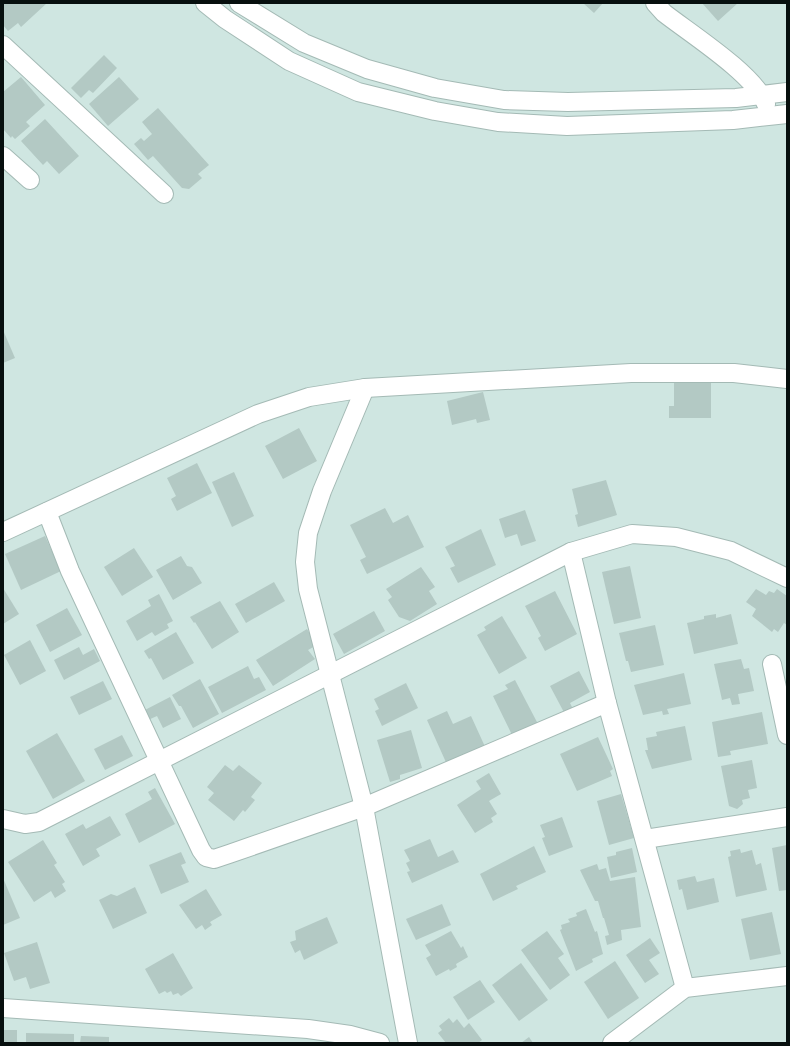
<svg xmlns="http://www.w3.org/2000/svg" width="790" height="1046" viewBox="0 0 790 1046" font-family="Spectral,serif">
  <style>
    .building { fill: #b3c9c4 }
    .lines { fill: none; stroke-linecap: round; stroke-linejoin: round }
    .minor-casing { stroke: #a4bab5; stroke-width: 20 }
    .minor { stroke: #fff; stroke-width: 18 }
  </style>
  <rect width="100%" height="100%" fill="#cfe6e1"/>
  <g class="building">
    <path d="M 3,3 L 47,3 L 21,27 L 18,23 L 8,31 L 3,25 Z"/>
    <path d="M 583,3 L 603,3 L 594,13 Z"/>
    <path d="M 702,3 L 738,3 L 718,21 Z"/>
    <path d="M 104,55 L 117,68 L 93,93 L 89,90 L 81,98 L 71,88 Z"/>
    <path d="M 21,77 L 45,105 L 26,122 L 30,126 L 15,139 L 12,136 L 11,138 L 3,129 L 3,92 Z"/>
    <path d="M 119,77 L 139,99 L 108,126 L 89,104 Z"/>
    <path d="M 158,108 L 209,165 L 198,174 L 202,178 L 189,189 L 182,188 L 153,156 L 148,160 L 134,144 L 141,138 L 144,141 L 152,134 L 142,122 Z"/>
    <path d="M 45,119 L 79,156 L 59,174 L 47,161 L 43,165 L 21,141 Z"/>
    <path d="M 3,330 L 15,358 L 3,363 Z"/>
    <path d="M 674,380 L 711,380 L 711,418 L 669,418 L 669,406 L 674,406 Z"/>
    <path d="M 483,392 L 490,420 L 477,423 L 476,419 L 452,425 L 447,401 Z"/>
    <path d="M 299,428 L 317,461 L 283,479 L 265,446 Z"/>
    <path d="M 197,463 L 212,493 L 177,511 L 171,499 L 176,496 L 167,478 Z"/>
    <path d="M 234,472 L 254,516 L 232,527 L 212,482 Z"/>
    <path d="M 606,480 L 617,515 L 578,527 L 575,515 L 578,514 L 572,489 Z"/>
    <path d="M 385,508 L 393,523 L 408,515 L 424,547 L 367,574 L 360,560 L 366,557 L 350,525 Z"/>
    <path d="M 525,510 L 536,541 L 521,546 L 517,534 L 505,538 L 499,519 Z"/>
    <path d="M 481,529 L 496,565 L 458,583 L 450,568 L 455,566 L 445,547 Z"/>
    <path d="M 45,536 L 61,571 L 21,590 L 5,554 Z"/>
    <path d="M 134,548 L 153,577 L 122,596 L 104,567 Z"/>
    <path d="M 181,556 L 187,566 L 192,567 L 202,583 L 173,600 L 156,570 Z"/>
    <path d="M 630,566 L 641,618 L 614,624 L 602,572 Z"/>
    <path d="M 421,567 L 435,587 L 429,591 L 437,604 L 410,621 L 399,617 L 388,600 L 392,597 L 386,589 Z"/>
    <path d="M 274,582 L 285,601 L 246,623 L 235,604 Z"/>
    <path d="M 3,588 L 19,614 L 3,624 Z"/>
    <path d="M 756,589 L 766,595 L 769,591 L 774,593 L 777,589 L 787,596 L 787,625 L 784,623 L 778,632 L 774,629 L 772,632 L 752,616 L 756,609 L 746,602 Z"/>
    <path d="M 555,591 L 577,634 L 545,651 L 538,638 L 541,636 L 525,606 Z"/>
    <path d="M 159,594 L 173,621 L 167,624 L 169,628 L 155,636 L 152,632 L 137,641 L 126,621 L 151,606 L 148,600 Z"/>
    <path d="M 220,601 L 239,632 L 212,649 L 195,622 L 194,623 L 190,617 Z"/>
    <path d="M 67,608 L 82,635 L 50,652 L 36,625 Z"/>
    <path d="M 374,611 L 385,631 L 344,654 L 333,634 Z"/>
    <path d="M 716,614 L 716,618 L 731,614 L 738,644 L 694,654 L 687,623 L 704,619 L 704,616 Z"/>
    <path d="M 502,616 L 527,658 L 499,674 L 477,635 L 486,630 L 484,627 Z"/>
    <path d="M 655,625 L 664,665 L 631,672 L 628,661 L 626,661 L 619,633 Z"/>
    <path d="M 307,629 L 317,645 L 308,650 L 315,659 L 273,686 L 256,660 Z"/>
    <path d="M 176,632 L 194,663 L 163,680 L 151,658 L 149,659 L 144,651 Z"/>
    <path d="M 30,640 L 46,671 L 20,685 L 4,655 Z"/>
    <path d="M 79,647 L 83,655 L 94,649 L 100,661 L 64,680 L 54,660 Z"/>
    <path d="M 741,659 L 744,669 L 749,668 L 754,691 L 738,694 L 740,704 L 732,705 L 730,698 L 722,700 L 714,664 Z"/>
    <path d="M 248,666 L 254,679 L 259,677 L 266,690 L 222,713 L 208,687 Z"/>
    <path d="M 579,671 L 590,692 L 570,703 L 575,713 L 567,718 L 550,686 Z"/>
    <path d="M 684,673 L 691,704 L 667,709 L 669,714 L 663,715 L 662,711 L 643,715 L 634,685 Z"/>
    <path d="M 200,679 L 219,714 L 193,728 L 181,706 L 179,706 L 172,695 Z"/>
    <path d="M 515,680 L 538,724 L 513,737 L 493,696 L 508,689 L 505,685 Z"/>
    <path d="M 103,681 L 112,699 L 79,715 L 70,697 Z"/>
    <path d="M 406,683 L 418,708 L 382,726 L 375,711 L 379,709 L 374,699 Z"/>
    <path d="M 170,697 L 181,719 L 163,728 L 157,716 L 148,720 L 143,711 Z"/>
    <path d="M 447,711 L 453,724 L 471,716 L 487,751 L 449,769 L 427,720 Z"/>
    <path d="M 762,712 L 768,744 L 730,751 L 731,755 L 718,757 L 712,722 Z"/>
    <path d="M 685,726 L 692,760 L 652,769 L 645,750 L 648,750 L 646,738 L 657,736 L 656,732 Z"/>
    <path d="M 411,730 L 422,768 L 400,775 L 400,779 L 390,782 L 377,740 Z"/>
    <path d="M 57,733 L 85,781 L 53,799 L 26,751 Z"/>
    <path d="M 122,735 L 133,756 L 105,770 L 94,749 Z"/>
    <path d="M 598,737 L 613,769 L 610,771 L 612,776 L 577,791 L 560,754 Z"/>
    <path d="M 752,760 L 757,788 L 748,790 L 750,798 L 742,800 L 743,804 L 737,809 L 729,806 L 721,766 Z"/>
    <path d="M 225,765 L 233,771 L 239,765 L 262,783 L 251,797 L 255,800 L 245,812 L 243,810 L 234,821 L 208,800 L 214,793 L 207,787 Z"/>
    <path d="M 489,773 L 501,794 L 489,801 L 497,814 L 491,818 L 493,822 L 475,833 L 457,805 L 481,789 L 476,781 Z"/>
    <path d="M 155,788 L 175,824 L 139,843 L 125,814 L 152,799 L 148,792 Z"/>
    <path d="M 621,794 L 634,838 L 609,845 L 597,801 Z"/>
    <path d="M 110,816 L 121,835 L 96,849 L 100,856 L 83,866 L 65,834 L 83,824 L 86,829 Z"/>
    <path d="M 562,817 L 573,847 L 549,856 L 542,838 L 545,837 L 540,825 Z"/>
    <path d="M 430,839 L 438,857 L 453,850 L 459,862 L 412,883 L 407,872 L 410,871 L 406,863 L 410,861 L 404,850 Z"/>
    <path d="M 43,840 L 57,863 L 54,865 L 65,882 L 62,884 L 66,891 L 55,898 L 51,891 L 34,902 L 8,862 Z"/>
    <path d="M 787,845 L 787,890 L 779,891 L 772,848 Z"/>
    <path d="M 534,846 L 546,872 L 516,886 L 518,889 L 493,901 L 480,874 Z"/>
    <path d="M 632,848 L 637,872 L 611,878 L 607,857 L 616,855 L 616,852 Z"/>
    <path d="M 740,849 L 741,853 L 752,850 L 756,865 L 761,863 L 767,890 L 736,897 L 728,857 L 731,856 L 730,851 Z"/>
    <path d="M 181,852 L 186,863 L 181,865 L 189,882 L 161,894 L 149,865 Z"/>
    <path d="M 597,864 L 599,870 L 606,868 L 610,881 L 635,877 L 641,927 L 621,930 L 622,940 L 607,945 L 605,936 L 609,935 L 604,918 L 603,918 L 598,901 L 595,901 L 580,870 Z"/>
    <path d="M 695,876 L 697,882 L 714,878 L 719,902 L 687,910 L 682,889 L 679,890 L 677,880 Z"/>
    <path d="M 3,878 L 20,918 L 3,925 Z"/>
    <path d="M 135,887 L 147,913 L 113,929 L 99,900 L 111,894 L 117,896 Z"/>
    <path d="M 206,889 L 222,915 L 210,922 L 212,925 L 205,930 L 202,925 L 196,929 L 179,905 Z"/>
    <path d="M 442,904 L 451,925 L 416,940 L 406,919 Z"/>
    <path d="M 586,909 L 595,932 L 597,931 L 603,954 L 592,959 L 593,962 L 576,971 L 560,930 L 562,929 L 561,925 L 570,922 L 568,919 L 577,916 L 576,913 Z"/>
    <path d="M 772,912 L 781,954 L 750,960 L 741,919 Z"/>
    <path d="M 327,917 L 338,943 L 304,960 L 300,950 L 295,953 L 290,942 L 296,940 L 295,931 Z"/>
    <path d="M 451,931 L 461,948 L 463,946 L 468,957 L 456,964 L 457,967 L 450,971 L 449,969 L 436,976 L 426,958 L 431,955 L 425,945 Z"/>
    <path d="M 547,931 L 564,954 L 558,958 L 570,975 L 550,990 L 521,950 Z"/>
    <path d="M 650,938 L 660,953 L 649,960 L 659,974 L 645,983 L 626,955 Z"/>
    <path d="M 37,942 L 50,983 L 30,989 L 26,977 L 14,981 L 4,953 Z"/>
    <path d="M 173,953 L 193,988 L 181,996 L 178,993 L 173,995 L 171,991 L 167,993 L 165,991 L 159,994 L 145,969 Z"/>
    <path d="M 615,961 L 639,998 L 608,1019 L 584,982 Z"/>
    <path d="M 521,963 L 548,1000 L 519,1021 L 492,985 Z"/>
    <path d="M 480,980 L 495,1002 L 468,1020 L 453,997 Z"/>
    <path d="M 449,1018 L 453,1023 L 457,1019 L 464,1028 L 469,1023 L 482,1040 L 478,1043 L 446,1043 L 438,1033 L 442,1030 L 439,1026 Z"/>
    <rect x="3" y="1030" width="14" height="13"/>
    <path d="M 26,1033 L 74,1034 L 74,1043 L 26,1043 Z"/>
    <path d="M 81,1036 L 109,1037 L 109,1043 L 80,1043 Z"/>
    <path d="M 529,1037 L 533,1043 L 521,1043 Z"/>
  </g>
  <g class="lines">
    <g class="minor-casing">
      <g id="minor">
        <path d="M 205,3 L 225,19 L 289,61 L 358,92 L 435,111 L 498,122 L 567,126 L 733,120 L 787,114"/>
        <path d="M 239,3 L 304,43 L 367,69 L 435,88 L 504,100 L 568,102 L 736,98 L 787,92"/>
        <path d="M 655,3 L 664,13 C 691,34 754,74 766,104"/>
        <path d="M 3,45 L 164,194"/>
        <path d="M 3,156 L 30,180"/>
        <path d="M 365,388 L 322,491 L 308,533 L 305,562 L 308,589 L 364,807 L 408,1043"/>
        <path d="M 47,512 L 70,571 L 201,850 L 206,857 L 214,859 L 229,854 L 364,807 L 607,703"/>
        <path d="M 3,532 L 258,414 L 309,397 L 365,388 L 631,373 L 734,373 L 787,379"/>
        <path d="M 571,552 L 607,703 L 685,988"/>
        <path d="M 772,664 L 787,735"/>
        <path d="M 3,819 L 25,824 L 39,822 L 571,552 L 632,534 L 676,537 L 731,551 L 787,578"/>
        <path d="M 645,839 L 787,817"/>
        <path d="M 3,1008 L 308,1029 L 350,1035 L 380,1043"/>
        <path d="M 612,1043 L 685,988 L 787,976"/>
      </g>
    </g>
    <use href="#minor" class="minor"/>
  </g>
  <rect width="790" height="1046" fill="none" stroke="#070f0e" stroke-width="8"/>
</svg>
